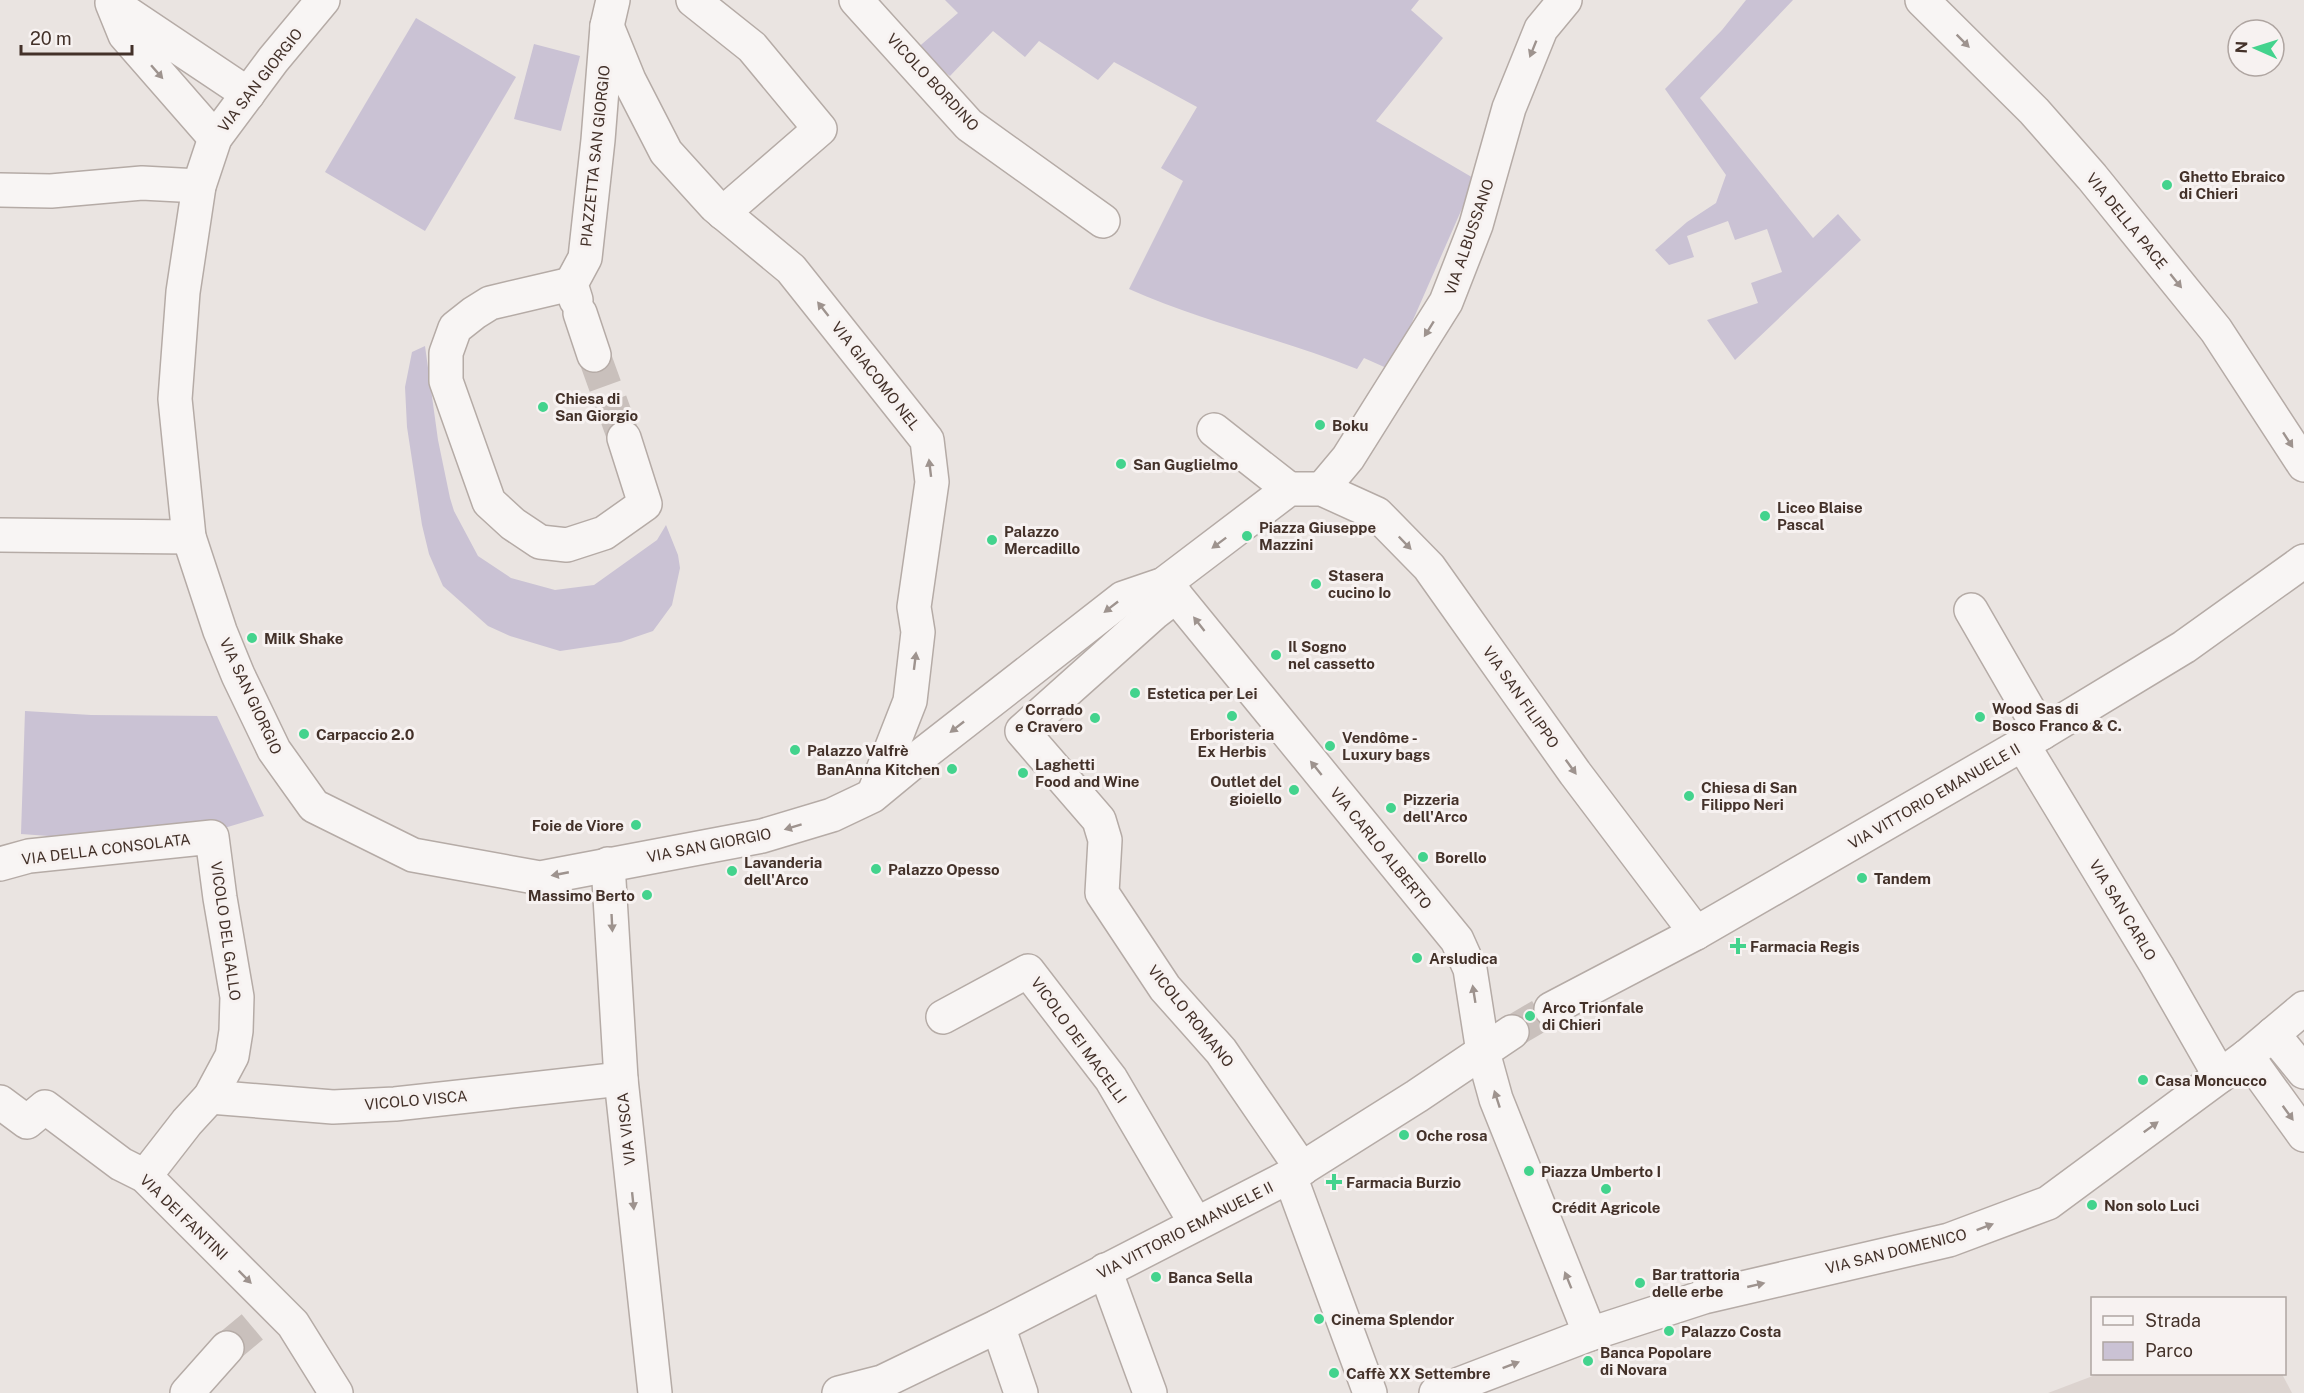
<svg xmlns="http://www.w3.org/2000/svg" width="2304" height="1393" viewBox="0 0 2304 1393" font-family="'Public Sans',sans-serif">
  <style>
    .built { fill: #dcd3cf }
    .green { fill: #cac2d4 }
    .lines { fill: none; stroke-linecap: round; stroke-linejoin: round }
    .minor-tunnel { stroke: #c9c0bc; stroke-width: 33; stroke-dasharray: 33 16; stroke-linecap: butt }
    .minor-casing { stroke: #b5aba6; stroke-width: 36 }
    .minor { stroke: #f8f5f4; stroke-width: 33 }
    .oneway { fill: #9e938e }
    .poi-dot { fill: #43d38d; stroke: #f7f2f1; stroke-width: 2 }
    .labels { text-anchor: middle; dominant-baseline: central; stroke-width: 6; stroke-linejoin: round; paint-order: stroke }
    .street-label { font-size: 15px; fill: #433129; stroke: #f7f2f1 }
    .poi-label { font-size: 15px; font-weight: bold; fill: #433129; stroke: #f7f2f1; text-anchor: start }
  </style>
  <rect width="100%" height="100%" fill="#eae4e1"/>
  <path class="built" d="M 2098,1374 L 2282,1374 L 2292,1393 L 2048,1393 Z"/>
  <g class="green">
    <path d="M 945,0 L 1419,0 L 1411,10 L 1443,38 L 1376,121 L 1475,179 L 1391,370 L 1364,358 L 1357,369 C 1282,339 1203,322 1129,289 L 1183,181 L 1161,168 L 1197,107 L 1114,62 L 1098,80 L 1039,41 L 1025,57 L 993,31 L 950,76 L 915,50 L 958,13 Z"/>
    <path d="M 1746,0 L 1793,0 L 1700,98 L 1813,238 L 1838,214 L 1861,240 L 1735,360 L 1707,320 L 1758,303 L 1751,283 L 1782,272 L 1767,229 L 1735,240 L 1728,221 L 1687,236 L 1694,257 L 1669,265 L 1655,250 L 1687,222 L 1716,203 L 1726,175 L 1665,89 L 1722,30 Z"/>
    <path d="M 416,18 L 516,77 L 425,231 L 325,172 Z"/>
    <path d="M 534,44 L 580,56 L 561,131 L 514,119 Z"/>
    <path d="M 425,346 L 438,440 L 450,498 L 454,511 L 478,556 L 511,578 L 555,590 L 594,585 L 657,540 L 666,525 L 678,555 L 680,568 L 672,605 L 653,631 L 621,642 L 560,651 L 510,636 L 488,626 L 443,586 L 429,554 L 422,525 L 407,427 L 405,387 L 412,352 Z"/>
    <path d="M 25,711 L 91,715 L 217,716 L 264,816 L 211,832 L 90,839 L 21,834 Z"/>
  </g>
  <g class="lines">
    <g class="minor-tunnel">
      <path d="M 594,355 L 624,438"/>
      <path d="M 1512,1032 L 1551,1009"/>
      <path d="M 227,1348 L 270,1312"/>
    </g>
    <g class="minor-casing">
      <g id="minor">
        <path d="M 323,0 L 273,60 L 215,138 L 199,186 L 183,292 L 175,399 L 189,537 L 220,631 L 238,675 L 274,750 L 314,806 L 413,855 L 540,878 L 762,836 L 832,815 L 872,796 L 918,758 L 1123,598 L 1164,584 L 1289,489 L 1322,489 L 1377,514 L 1429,567 L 1575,773 L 1696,933"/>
        <path d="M 693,0 L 752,47 L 820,129 L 723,213"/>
        <path d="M 856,0 L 969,125 L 1103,221"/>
        <path d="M 1922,0 L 2034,111 L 2092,177 L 2216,330 L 2304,465"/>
        <path d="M 607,26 L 629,80 L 666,152 L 715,206 L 791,269 L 927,440 L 932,482 L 914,607 L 918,632 L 910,701 L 874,793"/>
        <path d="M 215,138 L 125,35 L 112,3 L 248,94"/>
        <path d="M 0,190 L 51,191 L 142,183 L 199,186"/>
        <path d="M 571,284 L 490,303 L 474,313 L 455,328 L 446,353 L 446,381 L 489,502 L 513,524 L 540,542 L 567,545 L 604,533 L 645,504 L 624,438"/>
        <path d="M 576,300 L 571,284 L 585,258 L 598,140 L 607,26 L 613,0"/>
        <path d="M 580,313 L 594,355"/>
        <path d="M 1214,430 L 1289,489"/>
        <path d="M 1322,489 L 1348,458 L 1446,302 L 1476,225 L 1509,108 L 1541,29 L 1565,0"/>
        <path d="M 0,535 L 189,537"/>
        <path d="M 1164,584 L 1176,596 L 1457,940 L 1470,969 L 1483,1052 L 1496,1099 L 1590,1334"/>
        <path d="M 1176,596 L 1154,613 L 1022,731 L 1099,820 L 1105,840 L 1102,893 L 1165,988 L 1221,1051 L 1302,1169"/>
        <path d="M 1971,610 L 2042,733"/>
        <path d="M 2023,745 L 2157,966 L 2220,1076"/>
        <path d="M 0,864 L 29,856 L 212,837 L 220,898 L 237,997 L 236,1031 L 232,1056 L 210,1097 L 187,1122 L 145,1176"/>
        <path d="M 608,864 L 621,1079 L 655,1393"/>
        <path d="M 1551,1009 L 1696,933 L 2042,733 L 2184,647 L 2304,561"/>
        <path d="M 943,1017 L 1028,971 L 1111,1079 L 1196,1224"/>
        <path d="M 2273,1034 L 2304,1072"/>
        <path d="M 2247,1056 L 2304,1135"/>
        <path d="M 210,1097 L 333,1107 L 395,1104 L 621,1079"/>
        <path d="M 0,1102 L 27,1122 L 45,1107 L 121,1164 L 145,1176 L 293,1324 L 336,1393"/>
        <path d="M 1290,1176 L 1370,1393"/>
        <path d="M 1105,1270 L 1150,1393"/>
        <path d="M 998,1326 L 1021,1393"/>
        <path d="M 187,1393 L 227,1348"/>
        <path d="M 839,1393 L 882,1382 L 998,1326 L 1290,1176 L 1417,1096 L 1512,1032"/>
        <path d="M 1436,1393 L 1590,1334 L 1704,1297 L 1949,1240 L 2048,1203 L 2247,1056 L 2304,1008"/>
      </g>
    </g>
    <use href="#minor" class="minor"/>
  </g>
  <defs><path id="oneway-solid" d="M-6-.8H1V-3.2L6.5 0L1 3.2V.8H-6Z" transform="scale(1.5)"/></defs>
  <g class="oneway">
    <use href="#oneway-solid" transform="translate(1963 41) rotate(45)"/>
    <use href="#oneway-solid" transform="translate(1533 49) rotate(112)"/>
    <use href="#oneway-solid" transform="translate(157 72) rotate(49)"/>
    <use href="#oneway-solid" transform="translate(2176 281) rotate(51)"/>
    <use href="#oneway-solid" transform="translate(823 309) rotate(-128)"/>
    <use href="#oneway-solid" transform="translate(1429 329) rotate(122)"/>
    <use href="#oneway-solid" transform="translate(2288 440) rotate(57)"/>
    <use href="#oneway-solid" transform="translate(930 468) rotate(-97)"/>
    <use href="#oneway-solid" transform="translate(1219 543) rotate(143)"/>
    <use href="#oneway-solid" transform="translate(1405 543) rotate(46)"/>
    <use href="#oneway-solid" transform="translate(1111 607) rotate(142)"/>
    <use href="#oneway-solid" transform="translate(1199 624) rotate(-128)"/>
    <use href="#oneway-solid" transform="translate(915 661) rotate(-83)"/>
    <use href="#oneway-solid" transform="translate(957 727) rotate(142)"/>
    <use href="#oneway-solid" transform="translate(1571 767) rotate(54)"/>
    <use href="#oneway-solid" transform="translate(1316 768) rotate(-129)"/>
    <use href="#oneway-solid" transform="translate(793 827) rotate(163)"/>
    <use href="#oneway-solid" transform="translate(560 874) rotate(169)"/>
    <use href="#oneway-solid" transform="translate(612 923) rotate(87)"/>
    <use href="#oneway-solid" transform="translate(1474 994) rotate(-99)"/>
    <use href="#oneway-solid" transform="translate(1497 1099) rotate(-108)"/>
    <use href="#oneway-solid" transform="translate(2288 1113) rotate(54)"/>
    <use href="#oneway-solid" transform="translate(2151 1127) rotate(-36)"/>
    <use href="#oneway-solid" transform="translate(633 1201) rotate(84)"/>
    <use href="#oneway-solid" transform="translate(1985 1227) rotate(-21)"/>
    <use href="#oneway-solid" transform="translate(245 1277) rotate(45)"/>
    <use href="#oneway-solid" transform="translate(1568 1280) rotate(-112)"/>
    <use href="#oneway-solid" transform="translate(1756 1285) rotate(-13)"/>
    <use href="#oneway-solid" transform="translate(1511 1365) rotate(-21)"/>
  </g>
  <g class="poi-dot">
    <circle cx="2167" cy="185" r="6"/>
    <circle cx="543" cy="407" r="6"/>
    <circle cx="1320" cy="425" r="6"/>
    <circle cx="1121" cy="464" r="6"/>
    <circle cx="1765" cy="516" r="6"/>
    <circle cx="1247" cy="536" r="6"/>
    <circle cx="992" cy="540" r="6"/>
    <circle cx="1316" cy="584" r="6"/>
    <circle cx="252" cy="638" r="6"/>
    <circle cx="1276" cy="655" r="6"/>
    <circle cx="1135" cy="693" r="6"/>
    <circle cx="1232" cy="716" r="6"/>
    <circle cx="1980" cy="717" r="6"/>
    <circle cx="1095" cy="718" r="6"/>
    <circle cx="304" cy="734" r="6"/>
    <circle cx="1330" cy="746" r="6"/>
    <circle cx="795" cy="750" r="6"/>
    <circle cx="952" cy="769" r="6"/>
    <circle cx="1023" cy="773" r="6"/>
    <circle cx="1294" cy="790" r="6"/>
    <circle cx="1689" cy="796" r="6"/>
    <circle cx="1391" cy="808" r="6"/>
    <circle cx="636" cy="825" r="6"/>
    <circle cx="1423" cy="857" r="6"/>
    <circle cx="876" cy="869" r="6"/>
    <circle cx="732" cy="871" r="6"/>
    <circle cx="1862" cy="878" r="6"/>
    <circle cx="647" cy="895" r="6"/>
    <path d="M1735 937h6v6h6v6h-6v6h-6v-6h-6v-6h6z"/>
    <circle cx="1417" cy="958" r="6"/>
    <circle cx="1530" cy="1016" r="6"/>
    <circle cx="2143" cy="1080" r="6"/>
    <circle cx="1404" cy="1135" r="6"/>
    <circle cx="1529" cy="1171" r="6"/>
    <path d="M1331 1173h6v6h6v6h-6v6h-6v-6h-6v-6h6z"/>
    <circle cx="1606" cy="1189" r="6"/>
    <circle cx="2092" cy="1205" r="6"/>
    <circle cx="1156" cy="1277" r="6"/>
    <circle cx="1640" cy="1283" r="6"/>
    <circle cx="1319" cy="1319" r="6"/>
    <circle cx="1669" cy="1331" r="6"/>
    <circle cx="1588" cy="1361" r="6"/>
    <circle cx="1334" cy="1373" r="6"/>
  </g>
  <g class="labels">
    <g class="street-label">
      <text transform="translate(260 80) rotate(-52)">VIA SAN GIORGIO</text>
      <text transform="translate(933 82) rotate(47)">VICOLO BORDINO</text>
      <text transform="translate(595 156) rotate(-84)">PIAZZETTA SAN GIORGIO</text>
      <text transform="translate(2127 221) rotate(51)">VIA DELLA PACE</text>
      <text transform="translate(1469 237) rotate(-71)">VIA ALBUSSANO</text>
      <text transform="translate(876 376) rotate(52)">VIA GIACOMO NEL</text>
      <text transform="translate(251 696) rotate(65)">VIA SAN GIORGIO</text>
      <text transform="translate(1521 697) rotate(55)">VIA SAN FILIPPO</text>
      <text transform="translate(1934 796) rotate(-30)">VIA VITTORIO EMANUELE II</text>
      <text transform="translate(709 845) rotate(-11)">VIA SAN GIORGIO</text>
      <text transform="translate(1381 848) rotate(51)">VIA CARLO ALBERTO</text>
      <text transform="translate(106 849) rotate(-7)">VIA DELLA CONSOLATA</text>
      <text transform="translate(2123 910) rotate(59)">VIA SAN CARLO</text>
      <text transform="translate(226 931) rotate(82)">VICOLO DEL GALLO</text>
      <text transform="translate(1191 1016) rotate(51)">VICOLO ROMANO</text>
      <text transform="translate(1079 1040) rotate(54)">VICOLO DEI MACELLI</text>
      <text transform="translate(416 1100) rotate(-5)">VICOLO VISCA</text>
      <text transform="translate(626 1129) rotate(-96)">VIA VISCA</text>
      <text transform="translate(184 1217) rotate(44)">VIA DEI FANTINI</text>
      <text transform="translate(1185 1230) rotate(-27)">VIA VITTORIO EMANUELE II</text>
      <text transform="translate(1896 1251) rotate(-14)">VIA SAN DOMENICO</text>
    </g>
    <g class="poi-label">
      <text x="2179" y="176">Ghetto Ebraico<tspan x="2179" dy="17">di Chieri</tspan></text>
      <text x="555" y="398">Chiesa di<tspan x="555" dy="17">San Giorgio</tspan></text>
      <text x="1332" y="425">Boku</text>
      <text x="1133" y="464">San Guglielmo</text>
      <text x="1777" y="507">Liceo Blaise<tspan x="1777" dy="17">Pascal</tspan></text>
      <text x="1259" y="527">Piazza Giuseppe<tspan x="1259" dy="17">Mazzini</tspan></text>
      <text x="1004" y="531">Palazzo<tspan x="1004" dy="17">Mercadillo</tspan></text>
      <text x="1328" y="575">Stasera<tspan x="1328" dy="17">cucino Io</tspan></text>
      <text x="264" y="638">Milk Shake</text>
      <text x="1288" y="646">Il Sogno<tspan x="1288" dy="17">nel cassetto</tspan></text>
      <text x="1147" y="693">Estetica per Lei</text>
      <text x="1992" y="708">Wood Sas di<tspan x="1992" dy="17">Bosco Franco &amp; C.</tspan></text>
      <text x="1083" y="709" text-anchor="end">Corrado<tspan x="1083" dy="17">e Cravero</tspan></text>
      <text x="316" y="734">Carpaccio 2.0</text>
      <text x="1232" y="734" text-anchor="middle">Erboristeria<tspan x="1232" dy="17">Ex Herbis</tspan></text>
      <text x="1342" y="737">Vendôme -<tspan x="1342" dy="17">Luxury bags</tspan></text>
      <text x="807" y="750">Palazzo Valfrè</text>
      <text x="1035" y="764">Laghetti<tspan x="1035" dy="17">Food and Wine</tspan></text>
      <text x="940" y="769" text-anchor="end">BanAnna Kitchen</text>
      <text x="1282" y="781" text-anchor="end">Outlet del<tspan x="1282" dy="17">gioiello</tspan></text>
      <text x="1701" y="787">Chiesa di San<tspan x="1701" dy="17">Filippo Neri</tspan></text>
      <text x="1403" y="799">Pizzeria<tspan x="1403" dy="17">dell'Arco</tspan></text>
      <text x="624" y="825" text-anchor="end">Foie de Viore</text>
      <text x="1435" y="857">Borello</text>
      <text x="744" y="862">Lavanderia<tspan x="744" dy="17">dell'Arco</tspan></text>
      <text x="888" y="869">Palazzo Opesso</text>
      <text x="1874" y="878">Tandem</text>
      <text x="635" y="895" text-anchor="end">Massimo Berto</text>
      <text x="1750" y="946">Farmacia Regis</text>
      <text x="1429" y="958">Arsludica</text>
      <text x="1542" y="1007">Arco Trionfale<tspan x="1542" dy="17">di Chieri</tspan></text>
      <text x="2155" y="1080">Casa Moncucco</text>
      <text x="1416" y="1135">Oche rosa</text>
      <text x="1541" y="1171">Piazza Umberto I</text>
      <text x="1346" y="1182">Farmacia Burzio</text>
      <text x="2104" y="1205">Non solo Luci</text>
      <text x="1606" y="1207" text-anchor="middle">Crédit Agricole</text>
      <text x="1652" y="1274">Bar trattoria<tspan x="1652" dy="17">delle erbe</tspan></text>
      <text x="1168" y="1277">Banca Sella</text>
      <text x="1331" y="1319">Cinema Splendor</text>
      <text x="1681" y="1331">Palazzo Costa</text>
      <text x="1600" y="1352">Banca Popolare<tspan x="1600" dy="17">di Novara</tspan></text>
      <text x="1346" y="1373">Caffè XX Settembre</text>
    </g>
  </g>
  <rect x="2091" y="1297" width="195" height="78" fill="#f7f2f1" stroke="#afa5a1" stroke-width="1.5"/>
  <rect x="2103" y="1316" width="30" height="9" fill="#f8f5f4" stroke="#afa5a1" stroke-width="1.5"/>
  <text x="2145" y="1327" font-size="18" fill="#433129">Strada</text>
  <rect x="2103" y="1342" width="30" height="18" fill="#cac2d4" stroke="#afa5a1" stroke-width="1.5"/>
  <text x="2145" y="1357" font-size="18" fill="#433129">Parco</text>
  <g transform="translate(2256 48) rotate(273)"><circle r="28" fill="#f7f2f1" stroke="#afa5a1" stroke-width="1.5"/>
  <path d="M0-4.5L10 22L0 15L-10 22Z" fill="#43d38d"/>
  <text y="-9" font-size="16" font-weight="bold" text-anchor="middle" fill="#433129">N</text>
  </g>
  <path d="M21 45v9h111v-9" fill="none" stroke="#433129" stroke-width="3"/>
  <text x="30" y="45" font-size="18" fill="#433129" stroke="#f7f2f1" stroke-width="4.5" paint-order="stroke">20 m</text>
</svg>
